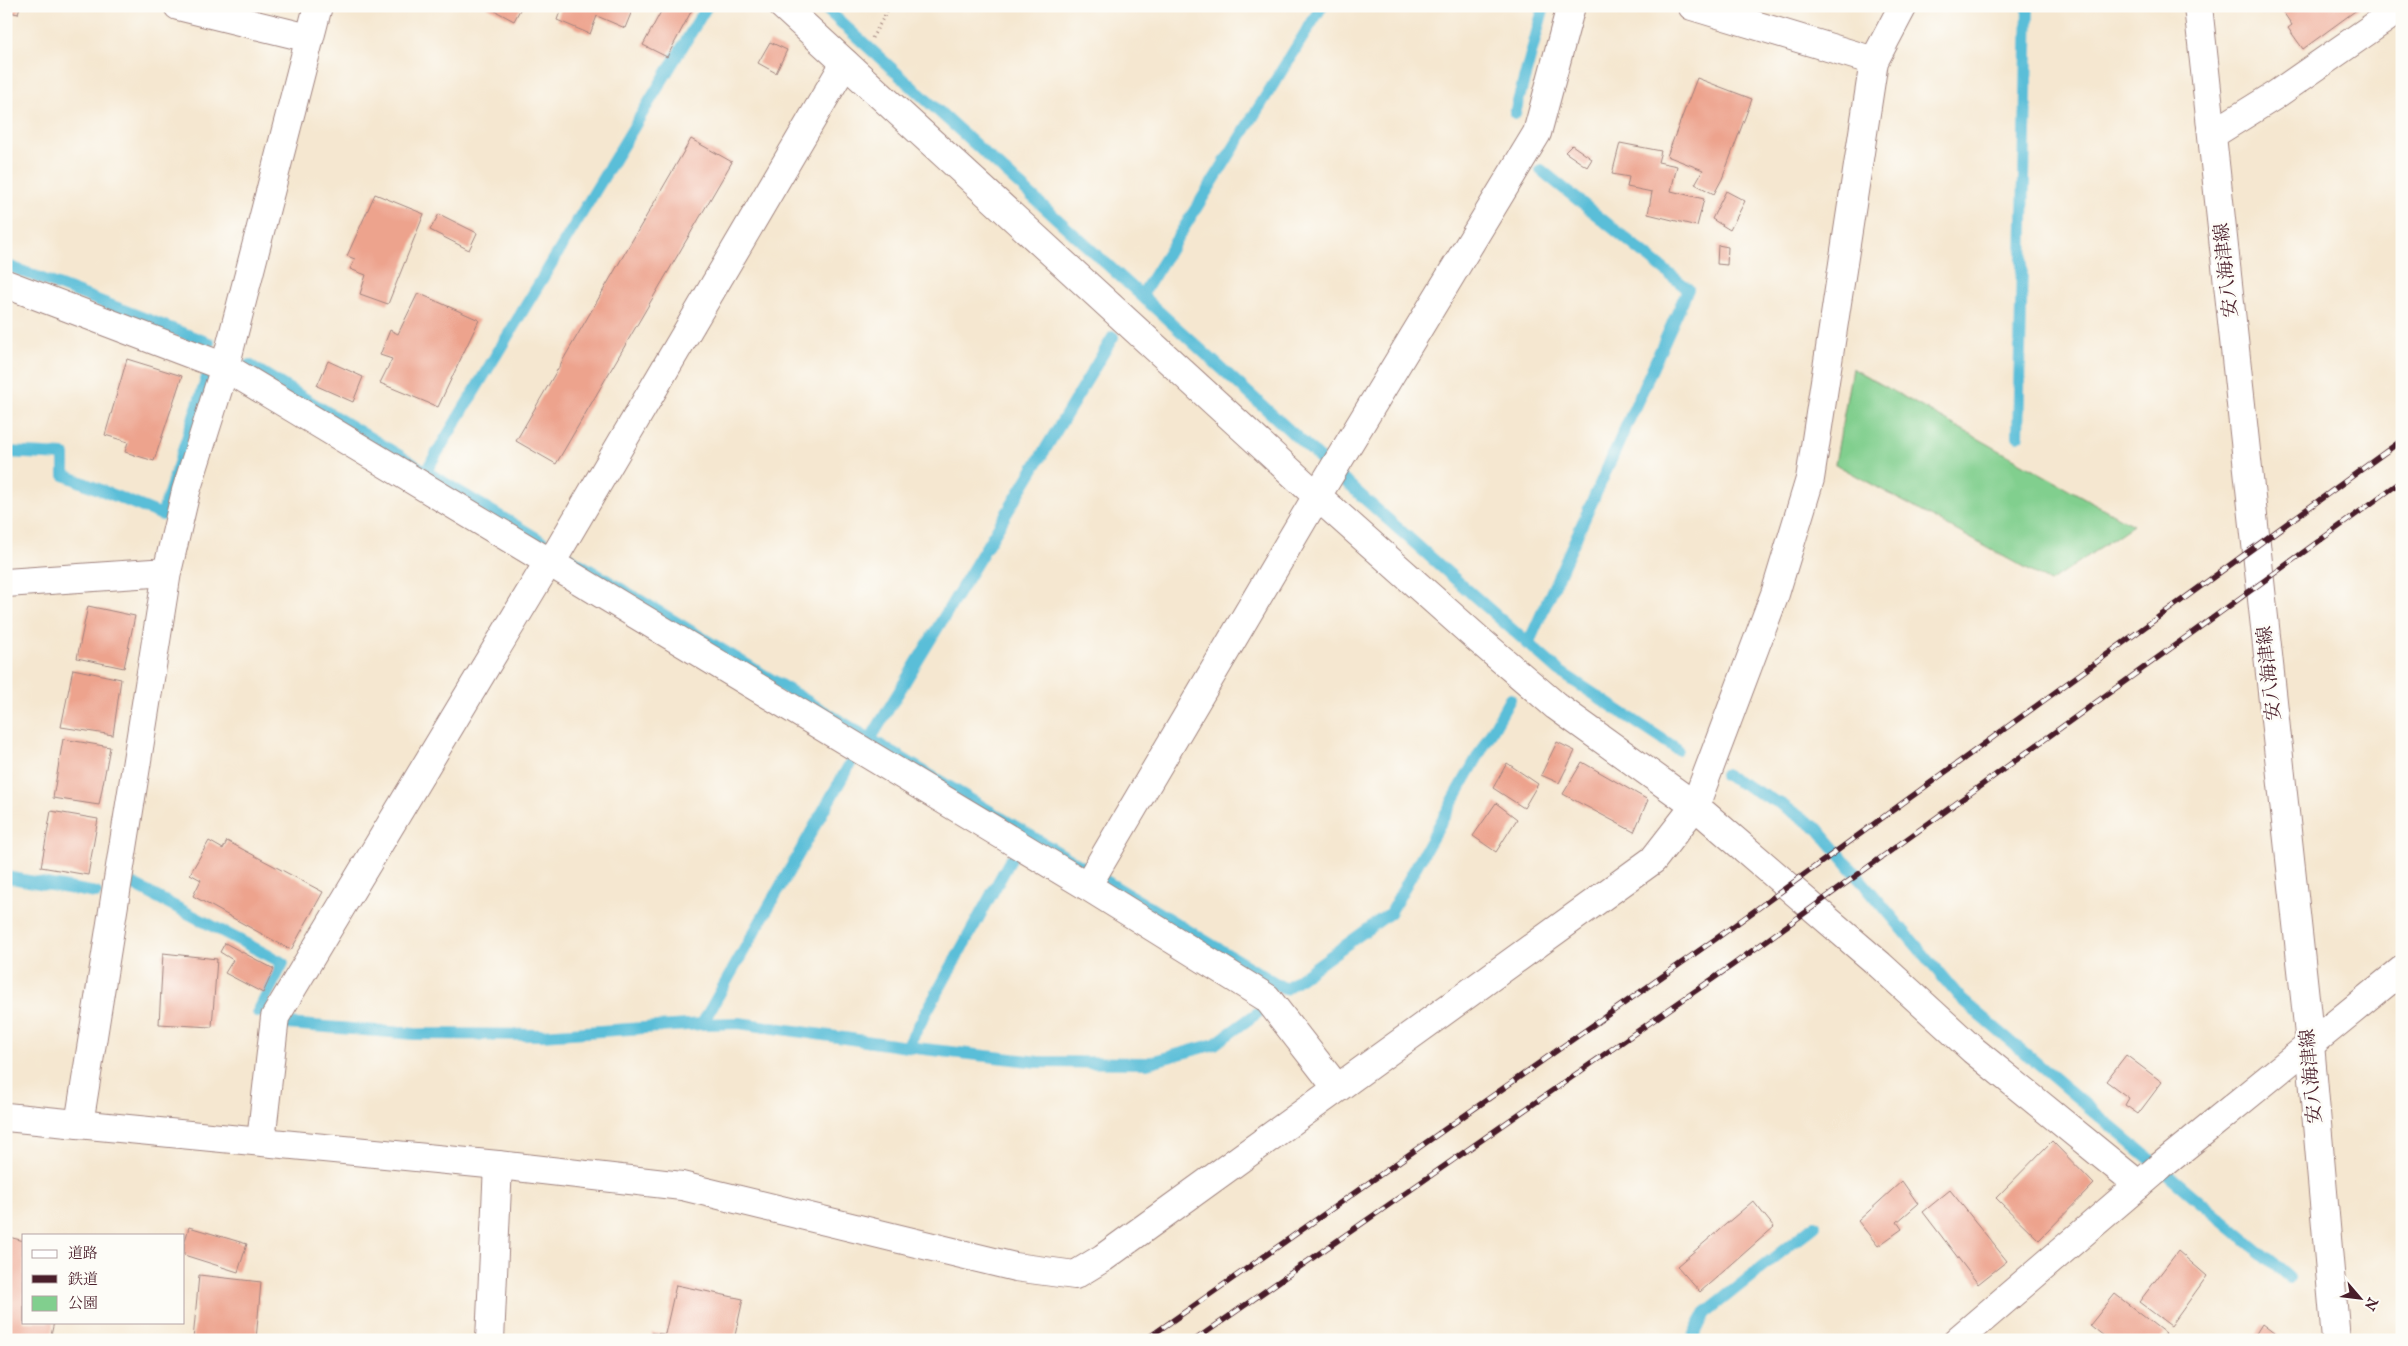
<svg xmlns="http://www.w3.org/2000/svg" width="2408" height="1346" viewBox="0 0 2408 1346" font-family="'IM FELL English','Noto Serif JP',serif">
  <style>
    .green { fill: #81cf8e; stroke: #66775c }
    .lines { fill: none; stroke-linecap: round; stroke-linejoin: round }
    .stream { stroke: #5abed8; stroke-width: 12 }
    .building { fill: #eda38d }
    .street-casing { stroke: #a0837e; stroke-width: 30 }
    .secondary-casing { stroke: #a0837e; stroke-width: 30 }
    .path { stroke: #a0837e; stroke-width: 3; stroke-dasharray: 1 4; stroke-linecap: butt }
    .street { stroke: #fff; stroke-width: 28 }
    .secondary { stroke: #fff; stroke-width: 28 }
    .rail-casing { stroke: #4a1f2b; stroke-width: 5.5 }
    .rail { stroke: #fdfcf7; stroke-width: 4; stroke-dasharray: 11; stroke-linecap: butt }
    .labels { text-anchor: middle; dominant-baseline: central; stroke-width: 5; stroke-linejoin: round; paint-order: stroke }
    .street-label { font-size: 19px; fill: #4a1f2b; stroke: #fdfcf7 }
  </style>
  <rect width="100%" height="100%" fill="#fdfcf7"/>
  <filter id="ink" filterUnits="userSpaceOnUse"><feTurbulence type="fractalNoise" baseFrequency=".02" numOctaves="2"/><feDisplacementMap in="SourceGraphic" scale="10" xChannelSelector="R" yChannelSelector="G"/><feConvolveMatrix kernelMatrix="1 2 1 2 8 2 1 2 1" color-interpolation-filters="sRGB"/></filter>
  <filter id="wash" filterUnits="userSpaceOnUse"><feTurbulence type="fractalNoise" baseFrequency=".0096" numOctaves="4" result="noise"/><feDisplacementMap in="SourceGraphic" scale="20" xChannelSelector="R" yChannelSelector="G"/><feGaussianBlur stdDeviation="1.12" result="paint"/><feColorMatrix in="noise" values="0 0 0 0 0 0 0 0 0 0 0 0 0 0 0 0 0 1.4 0 .05"/><feComposite in="paint" operator="in"/></filter>
  <g filter="url(#wash)">
    <rect width="100%" height="100%" fill="#f5e7d0"/>
    <path class="green" d="M 1852,368 L 2133,525 L 2050,582 L 1835,464 Z"/>
    <g class="lines">
      <g class="stream">
        <path d="M 823,6 L 1366,500 L 1559,671 L 1677,749"/>
        <path d="M 1515,113 L 1544,6"/>
        <path d="M 6,265 L 209,343"/>
        <path d="M 1142,295 L 1322,6"/>
        <path d="M 249,365 L 1285,989 L 1390,913 L 1510,699"/>
        <path d="M 2018,436 L 2028,6"/>
        <path d="M 6,452 L 64,455 L 64,475 L 162,515 L 207,377"/>
        <path d="M 426,471 L 707,6"/>
        <path d="M 1528,644 L 1688,289 L 1541,170"/>
        <path d="M 871,738 L 1113,337"/>
        <path d="M 1725,775 L 1781,804 L 1818,829 L 1962,1000 L 2289,1277"/>
        <path d="M 6,877 L 96,893"/>
        <path d="M 134,885 L 283,963 L 258,1012"/>
        <path d="M 288,1024 L 415,1034 L 542,1035 L 702,1024 L 739,1023 L 907,1047 L 1038,1062 L 1147,1063 L 1215,1044 L 1260,1011"/>
        <path d="M 702,1024 L 851,762"/>
        <path d="M 907,1047 L 1011,859"/>
        <path d="M 1692,1340 L 1705,1313 L 1815,1225"/>
      </g>
    </g>
    <g id="blocks">
      <g class="building">
        <path d="M 6,6 L 20,6 L 18,14 L 6,11 Z"/>
        <path d="M 486,6 L 522,6 L 514,21 Z"/>
        <path d="M 562,6 L 634,6 L 625,28 L 597,16 L 590,34 L 557,20 Z"/>
        <path d="M 664,6 L 694,6 L 667,57 L 643,45 Z"/>
        <path d="M 2279,6 L 2362,6 L 2303,49 L 2288,28 L 2292,25 Z"/>
        <path d="M 770,42 L 787,50 L 776,73 L 758,63 Z"/>
        <path d="M 1697,78 L 1752,99 L 1722,179 L 1714,194 L 1695,184 L 1703,170 L 1667,156 Z"/>
        <path d="M 691,139 L 732,162 L 556,464 L 516,441 Z"/>
        <path d="M 1620,143 L 1661,151 L 1658,162 L 1677,166 L 1671,191 L 1704,199 L 1697,226 L 1648,214 L 1652,192 L 1627,187 L 1629,177 L 1612,174 Z"/>
        <path d="M 1572,145 L 1592,159 L 1587,167 L 1565,152 Z"/>
        <path d="M 1726,191 L 1745,201 L 1730,230 L 1712,219 Z"/>
        <path d="M 375,194 L 424,214 L 388,304 L 360,294 L 366,275 L 350,269 L 355,259 L 347,256 Z"/>
        <path d="M 439,214 L 477,233 L 469,250 L 430,230 Z"/>
        <path d="M 1718,245 L 1728,247 L 1727,265 L 1717,264 Z"/>
        <path d="M 418,293 L 479,320 L 438,407 L 380,383 L 392,359 L 380,355 L 390,330 L 398,334 Z"/>
        <path d="M 127,359 L 182,376 L 154,461 L 125,452 L 128,442 L 105,435 Z"/>
        <path d="M 328,361 L 363,377 L 353,402 L 317,386 Z"/>
        <path d="M 88,606 L 135,616 L 124,668 L 77,658 Z"/>
        <path d="M 73,669 L 121,679 L 113,735 L 61,727 Z"/>
        <path d="M 63,739 L 110,747 L 99,805 L 53,798 Z"/>
        <path d="M 1557,742 L 1575,751 L 1559,783 L 1541,775 Z"/>
        <path d="M 1582,762 L 1648,800 L 1634,832 L 1563,794 Z"/>
        <path d="M 1507,763 L 1538,784 L 1524,808 L 1493,788 Z"/>
        <path d="M 1496,803 L 1517,819 L 1496,852 L 1473,836 Z"/>
        <path d="M 51,811 L 98,819 L 88,875 L 41,867 Z"/>
        <path d="M 209,841 L 223,849 L 227,841 L 323,892 L 291,950 L 193,896 L 201,880 L 190,874 Z"/>
        <path d="M 225,943 L 274,969 L 263,993 L 225,973 L 233,960 L 220,952 Z"/>
        <path d="M 163,953 L 217,959 L 212,1027 L 159,1024 Z"/>
        <path d="M 2126,1055 L 2162,1082 L 2138,1114 L 2125,1105 L 2129,1098 L 2106,1081 Z"/>
        <path d="M 2052,1141 L 2094,1184 L 2039,1240 L 1996,1198 Z"/>
        <path d="M 1902,1181 L 1918,1204 L 1897,1222 L 1902,1229 L 1878,1246 L 1858,1221 Z"/>
        <path d="M 1950,1190 L 2007,1261 L 1978,1284 L 1923,1212 Z"/>
        <path d="M 1753,1201 L 1774,1227 L 1700,1292 L 1677,1266 Z"/>
        <path d="M 189,1227 L 247,1244 L 238,1272 L 184,1255 L 184,1244 Z"/>
        <path d="M 9,1237 L 24,1241 L 24,1322 L 54,1322 L 50,1340 L 6,1340 L 6,1250 Z"/>
        <path d="M 2178,1251 L 2207,1276 L 2171,1326 L 2139,1302 Z"/>
        <path d="M 199,1275 L 261,1282 L 256,1340 L 193,1340 Z"/>
        <path d="M 676,1285 L 743,1299 L 734,1340 L 651,1340 L 652,1333 L 665,1334 Z"/>
        <path d="M 2115,1294 L 2165,1333 L 2160,1340 L 2109,1340 L 2090,1325 Z"/>
        <path d="M 2262,1324 L 2283,1340 L 2252,1340 Z"/>
      </g>
    </g>
  </g>
  <g filter="url(#ink)">
    <use href="#blocks" fill-opacity="0" stroke="#a0837e" stroke-width="1"/>
    <g class="lines">
      <g class="street-casing">
        <g id="street">
          <path d="M 178,6 L 309,38"/>
          <path d="M 783,6 L 1317,496 L 1479,640 L 1556,706 L 1695,806 L 1880,965 L 1973,1050 L 2139,1185"/>
          <path d="M 1692,6 L 1874,61"/>
          <path d="M 2213,134 L 2274,96 L 2402,7"/>
          <path d="M 6,284 L 225,367 L 1087,886 L 1267,998 L 1337,1088"/>
          <path d="M 6,583 L 167,572 L 186,491 L 225,367 L 318,6"/>
          <path d="M 1087,886 L 1317,496 L 1537,133 L 1571,6"/>
          <path d="M 6,1117 L 498,1165 L 682,1186 L 1015,1267 L 1075,1275 L 1103,1258 L 1653,860 L 1695,806 L 1775,594 L 1810,479 L 1874,61 L 1903,6"/>
          <path d="M 79,1124 L 167,572"/>
          <path d="M 261,1141 L 275,1017 L 549,561 L 558,551 L 845,63"/>
          <path d="M 490,1340 L 498,1165"/>
          <path d="M 1958,1340 L 2161,1166 L 2402,970"/>
        </g>
      </g>
      <g class="secondary-casing">
        <path id="secondary" d="M 2198,6 L 2310,1044 L 2336,1340"/>
      </g>
      <path class="path" d="M 872,38 L 890,6"/>
      <use href="#street" class="street"/>
      <use href="#secondary" class="secondary"/>
      <g class="rail-casing">
        <g id="rail">
          <path d="M 1145,1340 L 1717,938 L 2402,440"/>
          <path d="M 1195,1340 L 1734,964 L 2402,481"/>
        </g>
      </g>
      <use href="#rail" class="rail"/>
    </g>
  </g>
  <g class="labels">
    <g class="street-label">
      <text transform="translate(2227 270) rotate(-96)">安八海津線</text>
      <text transform="translate(2270 673) rotate(-96)">安八海津線</text>
      <text transform="translate(2312 1076) rotate(-95)">安八海津線</text>
    </g>
  </g>
  <rect width="2408" height="1346" fill="none" stroke="#fdfcf7" stroke-width="25"/>
  <rect x="22" y="1234" width="162" height="90" fill="#fdfcf7" stroke="#b5a4a5"/>
  <rect x="32" y="1250" width="25" height="8" fill="#ffffff" stroke="#b5a4a5"/>
  <text x="68" y="1258" font-size="15" fill="#4a1f2b">道路</text>
  <rect x="32" y="1275" width="25" height="8" fill="#4a1f2b" stroke="#b5a4a5"/>
  <text x="68" y="1284" font-size="15" fill="#4a1f2b">鉄道</text>
  <rect x="32" y="1296" width="25" height="15" fill="#81cf8e" stroke="#b5a4a5"/>
  <text x="68" y="1308" font-size="15" fill="#4a1f2b">公園</text>
  <g transform="translate(2360 1298) rotate(118)" stroke="#fdfcf7" stroke-width="4" paint-order="stroke">
  <path d="M0-4L9 19L0 12L-9 19Z" fill="#4a1f2b"/>
  <text y="-8" font-size="14" font-weight="bold" text-anchor="middle" fill="#4a1f2b">N</text>
  </g>
</svg>
